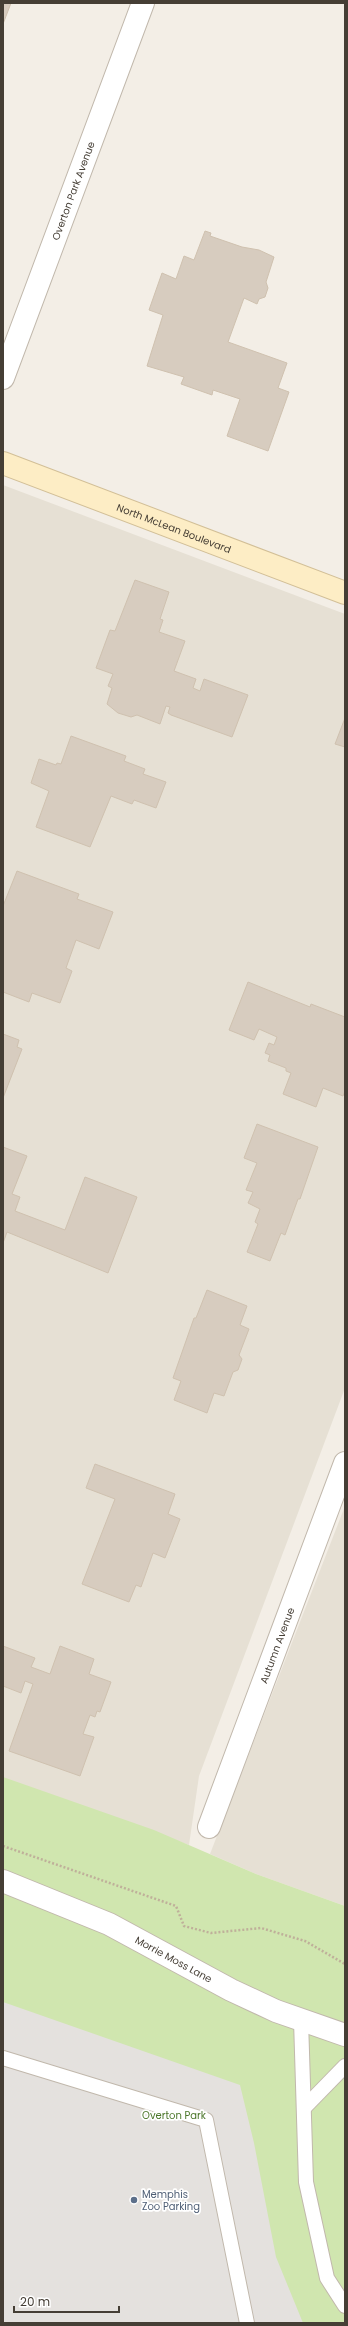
<svg xmlns="http://www.w3.org/2000/svg" width="348" height="2326" viewBox="0 0 348 2326" font-family="Poppins,sans-serif">
  <style>
    .residential { fill: #e6e0d4 }
    .green { fill: #d0e6af }
    .parking { fill: #e4e1de }
    .building { fill: #d7ccbf; stroke: #cfc1af }
    .lines { fill: none; stroke-linecap: round; stroke-linejoin: round }
    .service-casing { stroke: #c1b8ac; stroke-width: 16 }
    .minor-casing { stroke: #c1b8ac; stroke-width: 24 }
    .tertiary-casing { stroke: #c1b8ac; stroke-width: 24 }
    .secondary-casing { stroke: #d2bf97; stroke-width: 24 }
    .path { stroke: #bfb09a; stroke-width: 2.5; stroke-dasharray: 2 2; stroke-linecap: butt }
    .service { stroke: #fff; stroke-width: 14 }
    .minor { stroke: #fff; stroke-width: 22 }
    .tertiary { stroke: #fff; stroke-width: 22 }
    .secondary { stroke: #fdedc5; stroke-width: 22 }
    .service-dot { fill: #5c6f8a; stroke: #fff; stroke-width: 1.5 }
    .labels { text-anchor: middle; dominant-baseline: central; stroke-width: 3.5; stroke-linejoin: round; paint-order: stroke }
    .street-label { font-size: 10px; fill: #453e35; stroke: #fff }
    .park-label { font-size: 10px; fill: #4b762a; stroke: #fff }
    .service-label { font-size: 10px; fill: #4e5e75; stroke: #fff; text-anchor: start }
  </style>
  <rect width="100%" height="100%" fill="#f3eee6"/>
  <g class="residential">
    <path d="M 3,485 L 345,614 L 345,1388 L 199,1776 L 189,1845 L 3,1778 Z"/>
    <path d="M 345,1506 L 345,1906 L 256,1874 L 210,1854 Z"/>
  </g>
  <path class="green" d="M 3,1777 L 154,1830 L 256,1874 L 345,1906 L 345,2323 L 3,2323 Z"/>
  <path class="parking" d="M 3,2002 L 240,2085 L 254,2143 L 276,2257 L 303,2323 L 3,2323 Z"/>
  <g class="building">
    <path d="M 3,3 L 11,3 L 3,24 Z"/>
    <path d="M 205,231 L 211,233 L 210,236 L 242,247 L 259,250 L 274,257 L 266,282 L 268,288 L 265,297 L 259,299 L 257,304 L 244,298 L 228,342 L 287,363 L 278,388 L 289,392 L 268,451 L 227,436 L 240,399 L 213,390 L 212,395 L 181,384 L 184,377 L 147,366 L 163,315 L 149,310 L 162,273 L 176,279 L 184,256 L 194,260 Z"/>
    <path d="M 135,580 L 169,592 L 160,619 L 163,620 L 159,632 L 185,641 L 174,671 L 196,679 L 193,688 L 200,691 L 204,679 L 248,695 L 232,737 L 171,715 L 168,713 L 170,707 L 166,706 L 160,724 L 137,715 L 131,717 L 118,713 L 107,704 L 112,688 L 108,686 L 113,674 L 96,668 L 110,630 L 115,631 Z"/>
    <path d="M 345,718 L 345,747 L 335,744 Z"/>
    <path d="M 71,736 L 126,756 L 124,761 L 145,769 L 143,774 L 166,782 L 156,808 L 134,800 L 132,804 L 111,796 L 90,847 L 36,827 L 49,791 L 31,783 L 39,759 L 56,765 L 57,763 L 61,764 Z"/>
    <path d="M 17,871 L 79,894 L 77,899 L 113,912 L 99,949 L 76,940 L 66,968 L 72,971 L 60,1003 L 32,993 L 29,1002 L 3,992 L 3,906 Z"/>
    <path d="M 248,982 L 310,1007 L 311,1004 L 345,1017 L 345,1091 L 343,1096 L 323,1088 L 316,1107 L 283,1094 L 291,1073 L 286,1071 L 286,1068 L 268,1061 L 270,1055 L 265,1053 L 269,1043 L 274,1045 L 277,1037 L 259,1029 L 254,1040 L 229,1030 Z"/>
    <path d="M 3,1034 L 19,1040 L 17,1047 L 22,1049 L 3,1098 Z"/>
    <path d="M 257,1124 L 318,1147 L 300,1199 L 298,1199 L 285,1235 L 281,1233 L 270,1261 L 247,1252 L 258,1224 L 255,1222 L 260,1209 L 248,1203 L 253,1192 L 246,1190 L 257,1163 L 244,1158 Z"/>
    <path d="M 3,1147 L 27,1156 L 12,1194 L 20,1197 L 15,1211 L 65,1230 L 85,1177 L 137,1197 L 108,1273 L 7,1232 L 3,1243 Z"/>
    <path d="M 207,1290 L 247,1306 L 240,1325 L 249,1329 L 239,1355 L 242,1359 L 238,1370 L 233,1372 L 224,1396 L 214,1393 L 207,1413 L 174,1400 L 181,1381 L 173,1378 L 194,1318 L 196,1318 Z"/>
    <path d="M 95,1464 L 175,1494 L 168,1514 L 180,1519 L 165,1558 L 153,1553 L 141,1587 L 136,1585 L 129,1602 L 82,1584 L 115,1499 L 86,1488 Z"/>
    <path d="M 3,1646 L 35,1658 L 31,1667 L 50,1674 L 60,1646 L 94,1659 L 89,1674 L 111,1682 L 100,1712 L 97,1711 L 95,1717 L 90,1715 L 83,1734 L 94,1737 L 80,1776 L 9,1751 L 33,1684 L 25,1681 L 21,1693 L 3,1686 Z"/>
  </g>
  <g class="lines">
    <g class="service-casing">
      <g id="service">
        <path d="M 301,2020 L 306,2182 L 327,2278 L 345,2306"/>
        <path d="M 3,2058 L 206,2120 L 247,2323"/>
        <path d="M 304,2108 L 345,2066"/>
      </g>
    </g>
    <g class="minor-casing">
      <g id="minor">
        <path id="s1" d="M 209,1827 L 345,1463"/>
        <path id="s2" d="M 3,1881 L 109,1924 L 231,1990 L 276,2011 L 345,2035"/>
      </g>
    </g>
    <g class="tertiary-casing">
      <g id="tertiary">
        <path id="s3" d="M 3,378 L 143,3"/>
      </g>
    </g>
    <g class="secondary-casing">
      <g id="secondary">
        <path id="s4" d="M 3,463 L 345,593"/>
      </g>
    </g>
    <path class="path" d="M 3,1846 L 176,1906 L 184,1926 L 211,1933 L 261,1928 L 305,1941 L 345,1964"/>
    <use href="#service" class="service"/>
    <use href="#minor" class="minor"/>
    <use href="#tertiary" class="tertiary"/>
    <use href="#secondary" class="secondary"/>
  </g>
  <circle class="service-dot" cx="134" cy="2200" r="4"/>
  <g class="labels">
    <g class="street-label">
      <text stroke="none"><textPath href="#s3" startOffset="200">Overton Park Avenue</textPath></text>
      <text stroke="none"><textPath href="#s4" startOffset="183">North McLean Boulevard</textPath></text>
      <text stroke="none"><textPath href="#s1" startOffset="194">Autumn Avenue</textPath></text>
      <text stroke="none"><textPath href="#s2" startOffset="188">Morrie Moss Lane</textPath></text>
    </g>
    <g class="park-label">
      <text x="174" y="2115">Overton Park</text>
    </g>
    <g class="service-label">
      <text x="142" y="2194">Memphis<tspan x="142" dy="12">Zoo Parking</tspan></text>
    </g>
  </g>
  <rect width="348" height="2326" fill="none" stroke="#453e35" stroke-width="8"/>
  <path d="M14 2306v6h105v-6" fill="none" stroke="#453e35" stroke-width="2"/>
  <text x="20" y="2306" font-size="12" fill="#453e35" stroke="#ffffff" stroke-width="3" paint-order="stroke">20 m</text>
</svg>
